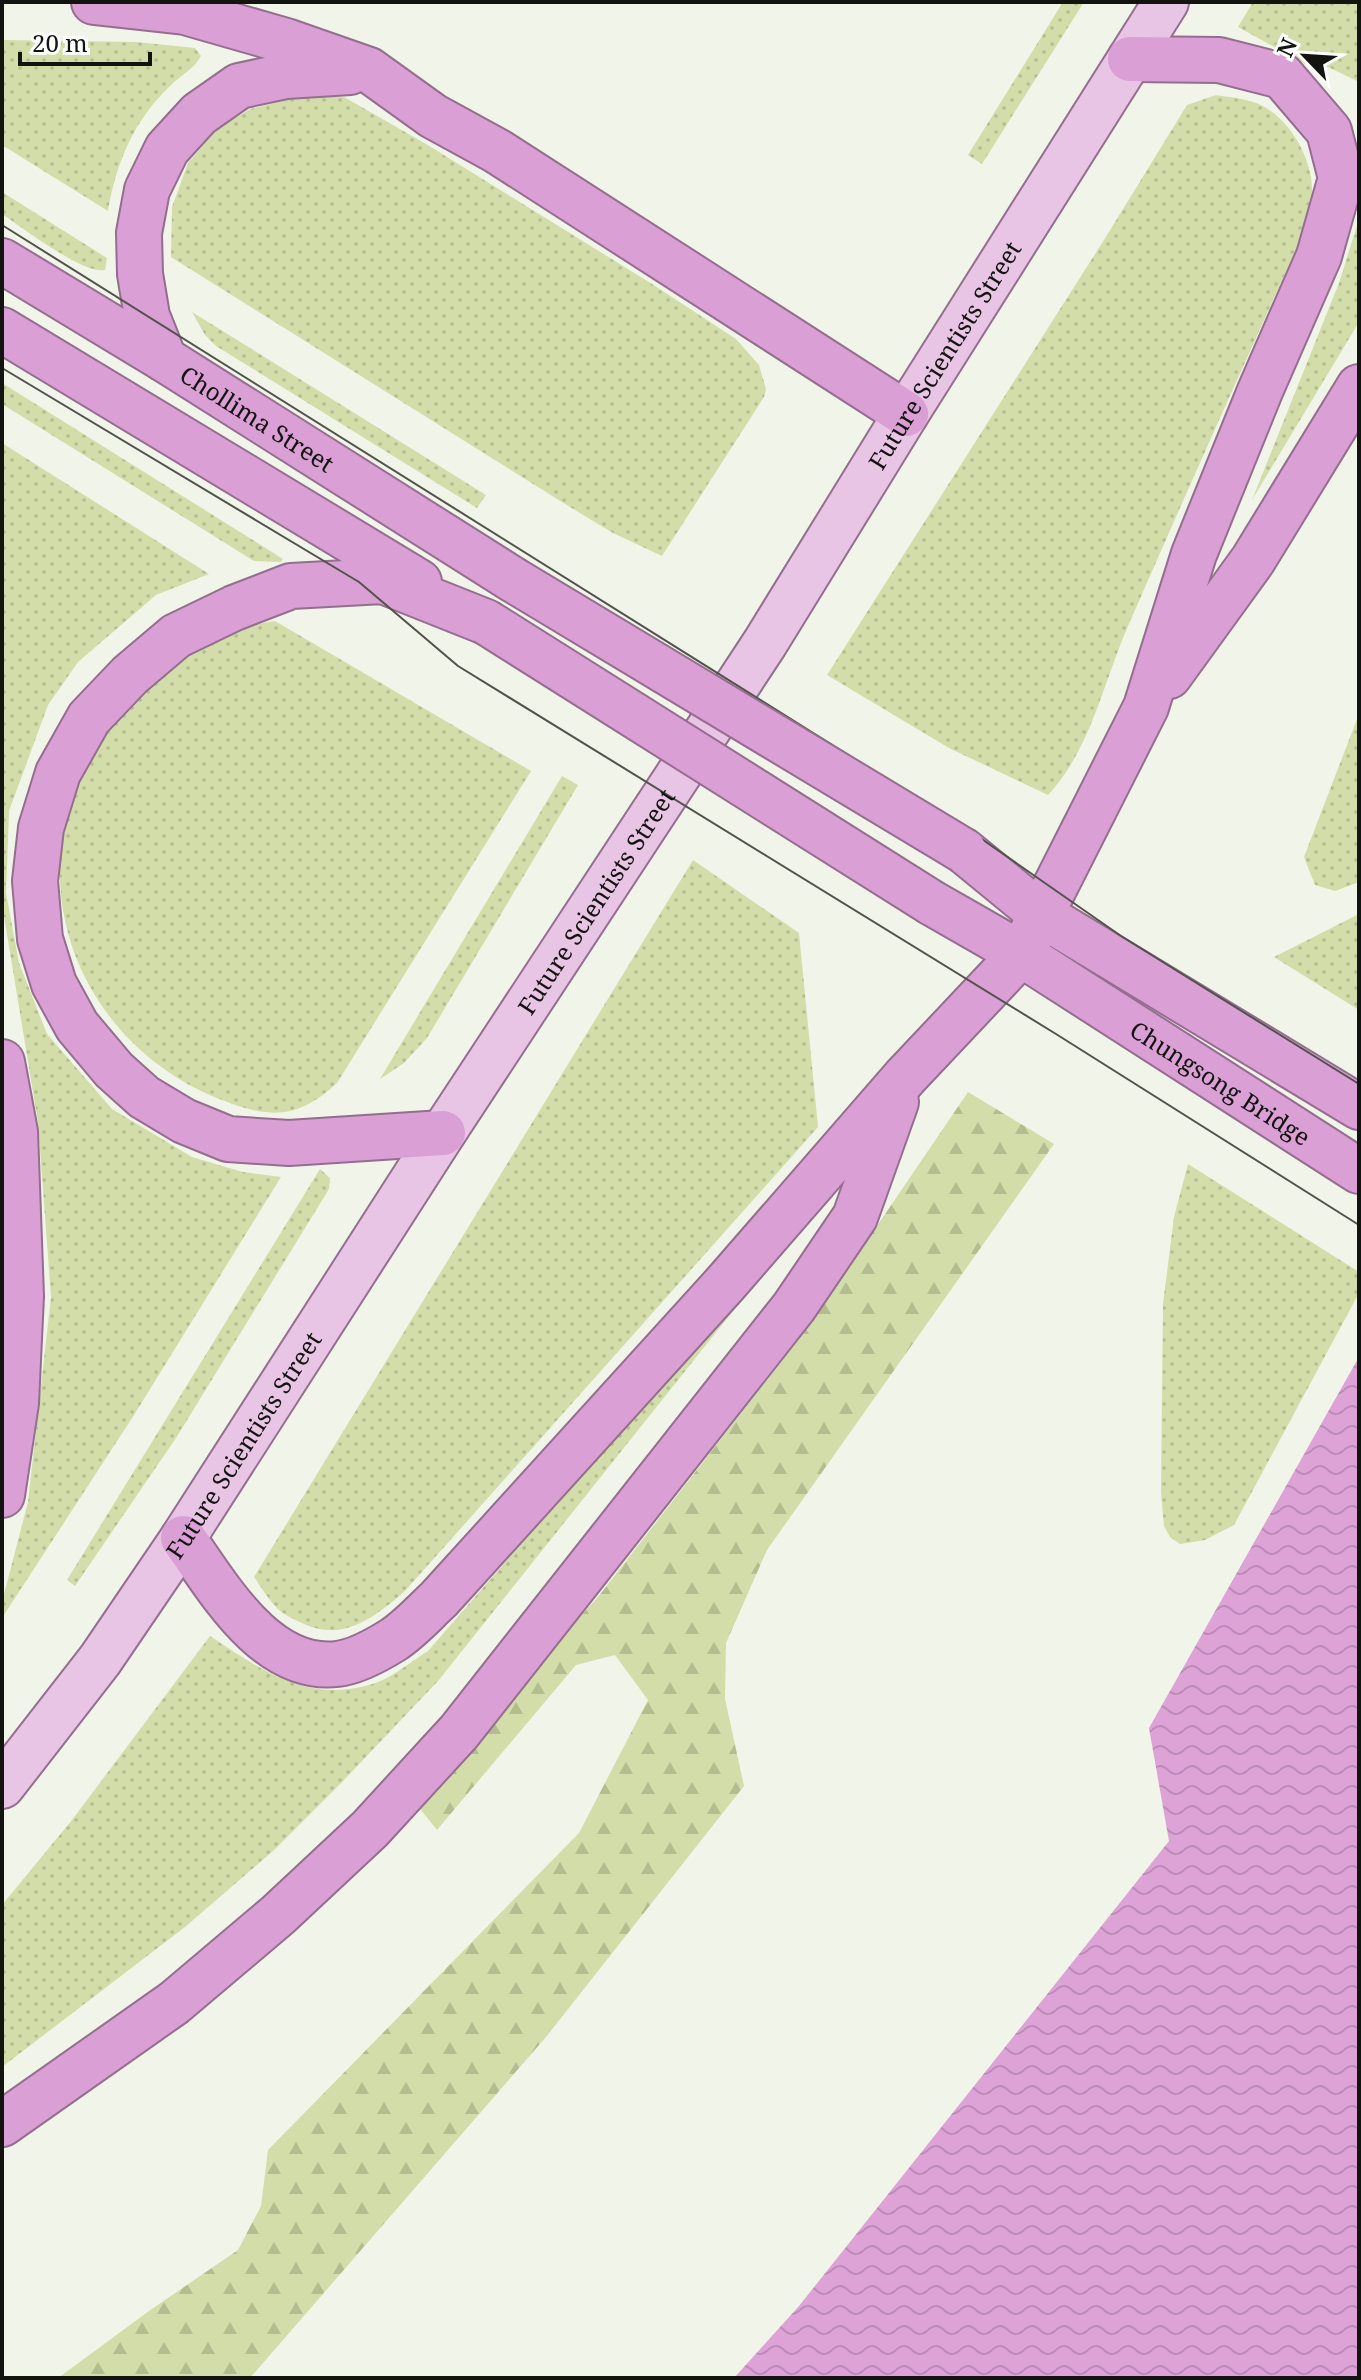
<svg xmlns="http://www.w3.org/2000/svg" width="1361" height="2380" viewBox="0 0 1361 2380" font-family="'Noto Serif',serif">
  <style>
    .grass { fill: url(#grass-dots) }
    .forest { fill: url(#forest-firs) }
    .water { fill: url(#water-waves) }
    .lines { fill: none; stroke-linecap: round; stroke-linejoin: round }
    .primary-casing { stroke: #946e8f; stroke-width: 48 }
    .highway-casing { stroke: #946e8f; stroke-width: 48 }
    .primary { stroke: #e9c5e5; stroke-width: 44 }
    .highway { stroke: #da9fd4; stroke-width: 44 }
    .tram { stroke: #51524c; stroke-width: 2 }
    .highway-bridge-casing { stroke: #946e8f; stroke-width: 48; stroke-linecap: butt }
    .highway-bridge { stroke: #da9fd4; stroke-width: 44 }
    .labels { text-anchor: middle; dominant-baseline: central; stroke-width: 6; stroke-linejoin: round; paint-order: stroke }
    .street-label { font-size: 24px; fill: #131410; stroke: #fff }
  </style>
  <defs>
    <pattern id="grass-dots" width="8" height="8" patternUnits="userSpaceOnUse" patternTransform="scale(2)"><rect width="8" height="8" fill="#d2dda9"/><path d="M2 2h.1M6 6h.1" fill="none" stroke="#b3bd90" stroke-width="1.8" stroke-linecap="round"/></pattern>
    <pattern id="forest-firs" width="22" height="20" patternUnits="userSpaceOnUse" patternTransform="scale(2)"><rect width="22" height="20" fill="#d2dda9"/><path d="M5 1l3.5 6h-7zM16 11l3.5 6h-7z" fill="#b3bd90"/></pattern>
    <pattern id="water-waves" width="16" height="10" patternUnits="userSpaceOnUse" patternTransform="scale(2)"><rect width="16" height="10" fill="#dda3d7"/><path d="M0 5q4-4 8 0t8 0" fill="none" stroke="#bd8bb8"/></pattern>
  </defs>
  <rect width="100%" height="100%" fill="#f1f4e8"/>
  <g class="grass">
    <path d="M 1063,2 L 1084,2 L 982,164 L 968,155 Z"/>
    <path d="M 1253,2 L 1359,2 L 1359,82 L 1328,67 L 1307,65 L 1238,27 Z"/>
    <path d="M 2,40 L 136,42 L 195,48 L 201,56 C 194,69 181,75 170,86 C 134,120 116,163 108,211 L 2,145 Z"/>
    <path d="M 308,95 L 344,97 L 426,144 L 652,284 L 736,339 L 759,365 L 766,389 L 764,397 L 662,556 L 613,533 L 570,507 L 171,257 L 172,207 L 188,163 L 218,128 L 250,109 Z"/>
    <path d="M 1216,95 C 1228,97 1241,98 1253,102 C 1289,113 1318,165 1311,201 C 1309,215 1303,229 1299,243 C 1241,370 1184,498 1128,626 C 1103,683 1091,749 1048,795 L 949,748 L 827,675 L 1104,240 L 1187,105 Z"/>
    <path d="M 2,192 L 107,258 L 105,270 C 84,275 23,228 2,214 Z"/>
    <path d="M 1359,219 L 1359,322 L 1252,500 L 1339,283 Z"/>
    <path d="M 192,312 L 486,495 L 477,508 L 216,346 L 205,335 Z"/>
    <path d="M 2,383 L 283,559 L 281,562 L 254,561 L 2,404 Z"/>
    <path d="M 2,443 L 209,574 L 156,595 L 78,662 L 48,705 L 9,811 L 6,893 L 19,963 L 47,1034 L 112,1109 L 192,1157 L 243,1172 L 281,1177 L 134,1415 L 2,1618 L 2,1602 L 28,1502 L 51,1297 L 38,1122 L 2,904 Z"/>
    <path d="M 275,621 L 531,771 L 337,1083 C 298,1119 270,1119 222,1100 C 130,1065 63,979 60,879 C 59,858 59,834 65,813 C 69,800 76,787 81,774 C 85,763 89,751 94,741 C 102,727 137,685 149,676 C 159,667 173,661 185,655 C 214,638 241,626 275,621 Z"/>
    <path d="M 1359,714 L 1359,882 L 1335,891 L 1315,885 L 1304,857 Z"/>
    <path d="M 562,776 L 578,785 L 427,1038 L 404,1063 L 380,1079 Z"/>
    <path d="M 693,860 L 799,933 L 818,1127 L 405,1591 C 375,1617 344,1642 304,1624 C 295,1620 284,1615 277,1608 C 268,1599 261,1587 254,1577 Z"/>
    <path d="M 1359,914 L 1359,1010 L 1274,957 Z"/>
    <path d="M 1188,1164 L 1359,1272 L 1359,1293 L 1234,1525 L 1205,1540 L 1180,1544 L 1170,1537 L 1164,1526 L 1161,1492 L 1163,1304 L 1174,1217 Z"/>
    <path d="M 320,1169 L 330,1178 L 329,1189 L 176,1438 L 75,1586 L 67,1580 Z"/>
    <path d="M 740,1292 L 745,1296 L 438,1681 L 344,1780 L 273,1851 L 185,1927 L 2,2067 L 2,1905 L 72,1820 L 210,1636 C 260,1669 305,1703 369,1685 C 390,1680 410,1662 428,1651 Z"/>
  </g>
  <path class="forest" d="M 968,1092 L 1054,1144 L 767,1550 L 726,1643 L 725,1699 L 744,1786 L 546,2037 L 250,2378 L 58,2378 L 149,2311 L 238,2250 L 261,2206 L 268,2150 L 579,1833 L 648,1700 L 615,1655 L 576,1665 L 437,1830 L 413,1800 L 598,1597 L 809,1326 Z"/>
  <path class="water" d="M 1359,1357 L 1359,2378 L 734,2378 L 799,2306 L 1169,1841 L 1149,1728 Z"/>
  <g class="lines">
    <g class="primary-casing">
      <g id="primary">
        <path id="s1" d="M 2,1786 L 100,1660 L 183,1538 L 443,1133 L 765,643 L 906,414 L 1166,2"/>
      </g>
    </g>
    <g class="highway-casing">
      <g id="highway">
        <path d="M 94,2 L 185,12 L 286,41 L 369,70 L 433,116 L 497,151 L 906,414"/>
        <path id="s2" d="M 2,261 L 164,359 L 512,579"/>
        <path d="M 2,330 L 419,582"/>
        <path d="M 164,359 L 147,316 L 140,274 L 139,233 L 147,190 L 167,149 L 199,114 L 239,86 L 286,76 L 350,72"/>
        <path d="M 1169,676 L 1253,560 L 1359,387"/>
        <path d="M 964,851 L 1042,915 L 1359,1107"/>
        <path id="s3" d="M 932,903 L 1021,954 L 1359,1171"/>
        <path d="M 2,1062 L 15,1132 L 21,1296 L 16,1403 L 2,1495"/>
        <path d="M 443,1133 L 289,1143 L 228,1139 L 184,1121 L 144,1097 L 114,1070 L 77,1026 L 54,984 L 40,939 L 35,881 L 41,828 L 58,773 L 89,718 L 130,675 L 176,636 L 234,608 L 291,586 L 383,581 L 486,622"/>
        <path d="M 183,1538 C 218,1587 265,1672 337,1664 C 356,1662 377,1650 393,1640 C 410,1629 425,1612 439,1599 L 725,1284 L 905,1077 L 1021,954 L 1146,707 L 1194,554 L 1260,391 L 1319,256 L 1341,178 L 1329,131 L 1282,76 L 1219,60 L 1130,59"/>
        <path d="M 2,2124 L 174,2003 L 278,1915 L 370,1829 L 459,1732 L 794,1307 L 855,1217 L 896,1102"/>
      </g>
    </g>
    <use href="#primary" class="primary"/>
    <use href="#highway" class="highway"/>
    <g class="tram">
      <path d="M 2,225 L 976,835 L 1121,936 L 1359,1084"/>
      <path d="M 2,368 L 359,582 L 458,666 L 1056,1034 L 1359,1225"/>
    </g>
    <g class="highway-bridge-casing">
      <g id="highway-bridge">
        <path d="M 512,579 L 964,851"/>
        <path d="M 486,622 L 932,903"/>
      </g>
    </g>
    <use href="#highway-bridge" class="highway-bridge"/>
  </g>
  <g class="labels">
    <g class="street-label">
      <text stroke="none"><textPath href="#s1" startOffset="1714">Future Scientists Street</textPath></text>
      <text stroke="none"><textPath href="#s2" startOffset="300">Chollima Street</textPath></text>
      <text stroke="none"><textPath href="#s1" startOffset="1066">Future Scientists Street</textPath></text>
      <text stroke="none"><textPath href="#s3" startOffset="340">Chungsong Bridge</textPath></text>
      <text stroke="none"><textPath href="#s1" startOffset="418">Future Scientists Street</textPath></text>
    </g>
  </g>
  <rect width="1361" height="2380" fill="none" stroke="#131410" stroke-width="8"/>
  <g transform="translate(1305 56) rotate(295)" stroke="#ffffff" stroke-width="6" paint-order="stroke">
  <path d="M0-6L14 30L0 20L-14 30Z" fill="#131410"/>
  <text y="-12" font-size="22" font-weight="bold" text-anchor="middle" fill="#131410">N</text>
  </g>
  <path d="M20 52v12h130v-12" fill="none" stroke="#131410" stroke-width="4"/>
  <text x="32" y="52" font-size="24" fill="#131410" stroke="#ffffff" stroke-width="6" paint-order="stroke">20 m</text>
</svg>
